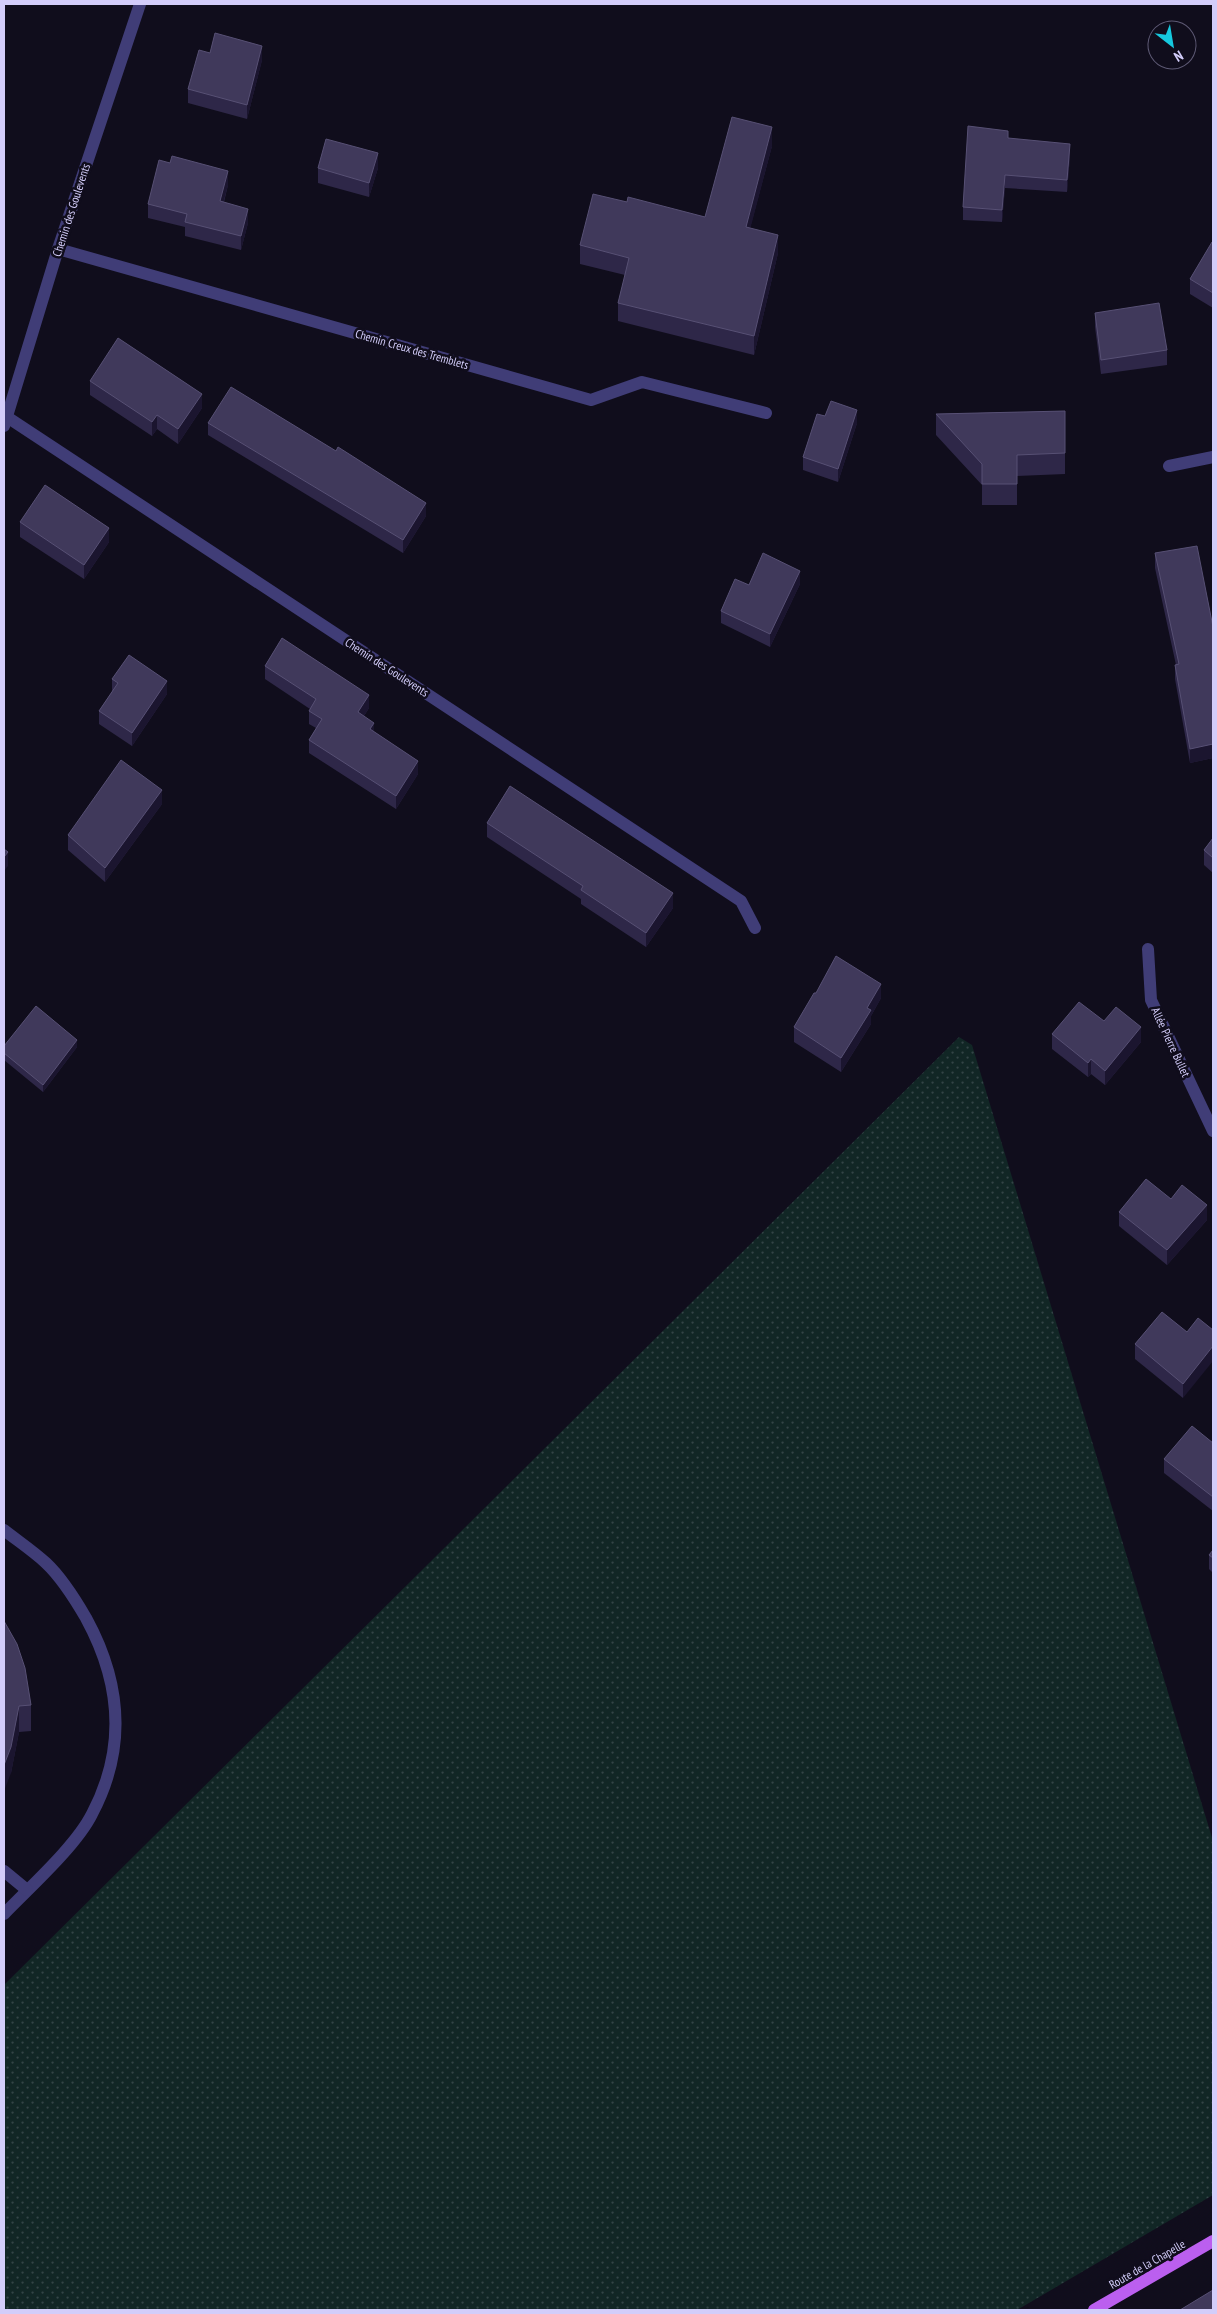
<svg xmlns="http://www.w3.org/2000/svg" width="1217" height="2314" viewBox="0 0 1217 2314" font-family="'PT Sans Narrow',sans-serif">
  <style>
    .grass { fill: url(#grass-dots) }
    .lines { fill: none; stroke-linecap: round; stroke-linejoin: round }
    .minor { stroke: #403d77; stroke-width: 12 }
    .major { stroke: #bb5fef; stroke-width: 12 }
    .wall { fill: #2e2748 }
    .shaded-wall { fill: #1b152f }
    .building { fill: #40395b; stroke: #575074 }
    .labels { text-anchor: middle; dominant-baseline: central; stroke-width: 5; stroke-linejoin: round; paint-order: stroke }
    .street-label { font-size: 12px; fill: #d3cdfa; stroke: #100d1c }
  </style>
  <defs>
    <pattern id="grass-dots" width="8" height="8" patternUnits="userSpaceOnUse" patternTransform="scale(1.25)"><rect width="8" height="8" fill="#112625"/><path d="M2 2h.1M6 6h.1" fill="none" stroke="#334446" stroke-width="1.8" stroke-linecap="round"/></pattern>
  </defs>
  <rect width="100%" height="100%" fill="#100d1c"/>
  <path class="grass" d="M 959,1037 L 972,1045 L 1213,1841 L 1213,2195 L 1017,2310 L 4,2310 L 4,1985 Z"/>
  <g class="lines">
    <g class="minor">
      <path d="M 58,249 L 591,400 L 642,382 L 766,413"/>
      <path d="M 7,417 L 741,901 L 755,928"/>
      <path d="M 4,426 L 58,249 L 140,4"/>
      <path d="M 1169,466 L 1213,457"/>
      <path d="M 1148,949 L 1151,1000 L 1213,1131"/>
      <path d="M 4,1530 C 18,1541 33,1551 46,1563 C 62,1578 75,1599 86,1618 C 121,1682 127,1748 92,1814 C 76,1846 30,1887 4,1914"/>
      <path d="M 4,1871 L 27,1890"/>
    </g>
    <path class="major" d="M 1094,2310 L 1213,2241"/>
  </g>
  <g class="wall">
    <path d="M 210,53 L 262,60 L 247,119 L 188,103 L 188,89 Z"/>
    <path d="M 1008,138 L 1070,156 L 1067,192 L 1005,188 L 1002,222 L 963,220 L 963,207 Z"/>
    <path d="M 772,146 L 750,228 L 778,253 L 754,355 L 618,321 L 618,303 L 625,275 L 580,264 L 580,245 L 627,202 L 705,217 Z"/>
    <path d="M 318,168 L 378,168 L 369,197 L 318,183 Z"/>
    <path d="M 228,185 L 224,202 L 248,223 L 241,250 L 185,236 L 185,227 L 148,218 L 148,204 Z"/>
    <path d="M 1213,242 L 1213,308 L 1190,294 L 1190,279 Z"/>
    <path d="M 1095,313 L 1167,350 L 1167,365 L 1101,374 L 1095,327 Z"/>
    <path d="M 90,381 L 202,408 L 178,444 L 157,429 L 152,436 L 90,395 Z"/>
    <path d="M 1065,411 L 1065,474 L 1017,476 L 1017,505 L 982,505 L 982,485 L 936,435 L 936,414 Z"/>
    <path d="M 208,423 L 336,451 L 426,516 L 403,553 L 208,435 Z"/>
    <path d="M 857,423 L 838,482 L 803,470 L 803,457 Z"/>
    <path d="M 20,522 L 109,542 L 84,579 L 20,537 Z"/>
    <path d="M 1155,553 L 1213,627 L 1213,758 L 1190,763 L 1175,679 L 1175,665 L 1176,665 L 1155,568 Z"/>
    <path d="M 800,584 L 770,647 L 721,623 L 721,611 L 749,585 Z"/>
    <path d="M 265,666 L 369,708 L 364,716 L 374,732 L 418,774 L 396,809 L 309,753 L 309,740 L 316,728 L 309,724 L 309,711 L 310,709 L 265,679 Z"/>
    <path d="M 112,679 L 167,694 L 132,746 L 99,724 L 99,711 L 112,692 Z"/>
    <path d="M 162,804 L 105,882 L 68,850 L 68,835 Z"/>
    <path d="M 487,823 L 673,908 L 646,947 L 581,904 L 581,899 L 487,837 Z"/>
    <path d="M 1213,838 L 1213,873 L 1204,865 L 1204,850 Z"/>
    <path d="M 816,993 L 881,998 L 871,1016 L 871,1024 L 841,1072 L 794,1042 L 794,1027 Z"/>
    <path d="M 1104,1021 L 1141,1042 L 1105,1085 L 1091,1074 L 1088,1077 L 1052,1049 L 1052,1034 Z"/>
    <path d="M 4,1046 L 77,1047 L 43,1092 L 4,1060 Z"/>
    <path d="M 1171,1199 L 1207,1220 L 1167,1265 L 1119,1226 L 1119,1212 Z"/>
    <path d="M 1187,1332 L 1183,1398 L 1135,1359 L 1135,1344 Z"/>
    <path d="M 1213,1443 L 1213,1511 L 1164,1473 L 1164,1459 Z"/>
    <path d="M 1213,1550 L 1213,1573 L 1209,1569 L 1209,1555 Z"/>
    <path d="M 4,1621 L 31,1705 L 31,1731 L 19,1732 L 11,1773 Z"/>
  </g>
  <g class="shaded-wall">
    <path d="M 262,46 L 262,60 L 247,119 L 247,105 Z"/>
    <path d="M 772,127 L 772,146 L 746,245 L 746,227 Z"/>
    <path d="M 1070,144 L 1070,156 L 1067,192 L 1067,180 Z"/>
    <path d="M 378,153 L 378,168 L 369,197 L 369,183 Z"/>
    <path d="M 228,171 L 228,185 L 220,215 L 220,201 Z"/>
    <path d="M 1005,175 L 1005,188 L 1002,222 L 1002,210 Z"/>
    <path d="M 248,209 L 248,223 L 241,250 L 241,236 Z"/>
    <path d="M 778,235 L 778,253 L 754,355 L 754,336 Z"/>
    <path d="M 202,394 L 202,408 L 178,444 L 178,429 Z"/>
    <path d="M 857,410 L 857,423 L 838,482 L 838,469 Z"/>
    <path d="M 157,415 L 157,429 L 152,436 L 152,422 Z"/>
    <path d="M 426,503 L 426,516 L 403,553 L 403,540 Z"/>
    <path d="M 109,528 L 109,542 L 84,579 L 84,565 Z"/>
    <path d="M 800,571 L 800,584 L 770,647 L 770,634 Z"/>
    <path d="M 167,681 L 167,694 L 132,746 L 132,733 Z"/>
    <path d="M 369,695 L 369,708 L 358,725 L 358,712 Z"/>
    <path d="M 374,723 L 374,736 L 370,729 Z"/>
    <path d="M 1213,744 L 1213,758 L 1190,763 L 1190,749 Z"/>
    <path d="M 418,761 L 418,774 L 396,809 L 396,796 Z"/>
    <path d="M 162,790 L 162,804 L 105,882 L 105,868 Z"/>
    <path d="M 8,852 L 8,866 L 4,871 L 4,857 Z"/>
    <path d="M 673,893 L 673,908 L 646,947 L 646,933 Z"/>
    <path d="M 881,984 L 881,998 L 871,1016 L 871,1024 L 841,1072 L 841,1058 L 867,1008 Z"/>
    <path d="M 1141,1027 L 1141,1042 L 1105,1085 L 1105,1071 Z"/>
    <path d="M 77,1040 L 77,1047 L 43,1092 L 43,1085 Z"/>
    <path d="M 1091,1059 L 1091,1074 L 1088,1077 L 1088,1063 Z"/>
    <path d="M 1207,1205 L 1207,1220 L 1167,1265 L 1167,1250 Z"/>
    <path d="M 1213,1346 L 1213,1361 L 1183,1398 L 1183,1384 Z"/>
    <path d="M 19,1706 L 19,1732 L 11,1773 L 4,1791 L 4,1765 Z"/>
  </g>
  <g class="building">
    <path d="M 215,33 L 262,46 L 247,105 L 188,89 L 199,50 L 210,53 Z"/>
    <path d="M 732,117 L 772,127 L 746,227 L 778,235 L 754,336 L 618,303 L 629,258 L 580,245 L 593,194 L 627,202 L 628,197 L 705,217 Z"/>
    <path d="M 968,126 L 1008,131 L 1008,138 L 1070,144 L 1067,180 L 1005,175 L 1002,210 L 963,207 Z"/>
    <path d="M 326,139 L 378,153 L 369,183 L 318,168 Z"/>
    <path d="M 172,156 L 228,171 L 220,201 L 248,209 L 241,236 L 185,222 L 187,214 L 148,204 L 159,160 L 170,163 Z"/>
    <path d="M 1212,242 L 1213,242 L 1213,293 L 1190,279 Z"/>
    <path d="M 1159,303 L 1167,350 L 1101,360 L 1095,313 Z"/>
    <path d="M 118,338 L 202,394 L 178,429 L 157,415 L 152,422 L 90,381 Z"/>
    <path d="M 231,387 L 336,451 L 338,447 L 426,503 L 403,540 L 208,423 Z"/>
    <path d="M 831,401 L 857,410 L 838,469 L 803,457 L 817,414 L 825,416 Z"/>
    <path d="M 1065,411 L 1065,453 L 1017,455 L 1017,484 L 982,484 L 982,464 L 936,414 Z"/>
    <path d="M 45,485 L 109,528 L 84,565 L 20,522 Z"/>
    <path d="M 1197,546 L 1213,627 L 1213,744 L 1190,749 L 1175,665 L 1179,664 L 1155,553 Z"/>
    <path d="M 763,553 L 800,571 L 770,634 L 721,611 L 735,579 L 749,585 Z"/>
    <path d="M 282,638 L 369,695 L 358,712 L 374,723 L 370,729 L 418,761 L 396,796 L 309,740 L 322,719 L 309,711 L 316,699 L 265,666 Z"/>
    <path d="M 129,655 L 167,681 L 132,733 L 99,711 L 118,683 L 112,679 Z"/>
    <path d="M 121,760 L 162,790 L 105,868 L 68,835 Z"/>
    <path d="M 510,786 L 673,893 L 646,933 L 581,890 L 583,886 L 487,823 Z"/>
    <path d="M 1213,838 L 1213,858 L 1204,850 Z"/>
    <path d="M 4,849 L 8,852 L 4,857 Z"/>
    <path d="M 836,956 L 881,984 L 867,1008 L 871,1010 L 841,1058 L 794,1027 L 814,993 L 816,993 Z"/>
    <path d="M 1079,1002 L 1104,1021 L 1116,1007 L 1141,1027 L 1105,1071 L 1091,1059 L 1088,1063 L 1052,1034 Z"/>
    <path d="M 36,1006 L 77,1040 L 43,1085 L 4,1053 L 4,1046 Z"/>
    <path d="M 1146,1179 L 1171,1199 L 1182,1185 L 1207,1205 L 1167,1250 L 1119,1212 Z"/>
    <path d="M 1162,1312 L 1187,1332 L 1198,1318 L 1213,1330 L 1213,1346 L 1183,1384 L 1135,1344 Z"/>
    <path d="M 1192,1426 L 1213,1443 L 1213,1497 L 1164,1459 Z"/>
    <path d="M 1213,1550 L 1213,1558 L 1209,1555 Z"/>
    <path d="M 4,1621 L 17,1644 L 25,1668 L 31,1705 L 19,1706 L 11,1747 L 4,1765 Z"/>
    <path d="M 1213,2290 L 1213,2310 L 1180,2310 Z"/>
  </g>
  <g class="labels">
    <g class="street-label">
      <text transform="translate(71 210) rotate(-72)">Chemin des Goulevents</text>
      <text transform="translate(412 349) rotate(16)">Chemin Creux des Tremblets</text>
      <text transform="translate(387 667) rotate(33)">Chemin des Goulevents</text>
      <text transform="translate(1171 1042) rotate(65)">Allée Pierre Bullet</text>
      <text transform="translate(1147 2264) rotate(-30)">Route de la Chapelle</text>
    </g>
  </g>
  <rect width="1217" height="2314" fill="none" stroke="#d3cdfa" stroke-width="10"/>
  <g transform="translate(1172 45) rotate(149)"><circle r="24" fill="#100d1c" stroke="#5e5a75"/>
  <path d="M0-4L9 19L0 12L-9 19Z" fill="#16c8de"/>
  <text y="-8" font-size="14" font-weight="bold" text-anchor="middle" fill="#d3cdfa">N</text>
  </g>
</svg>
